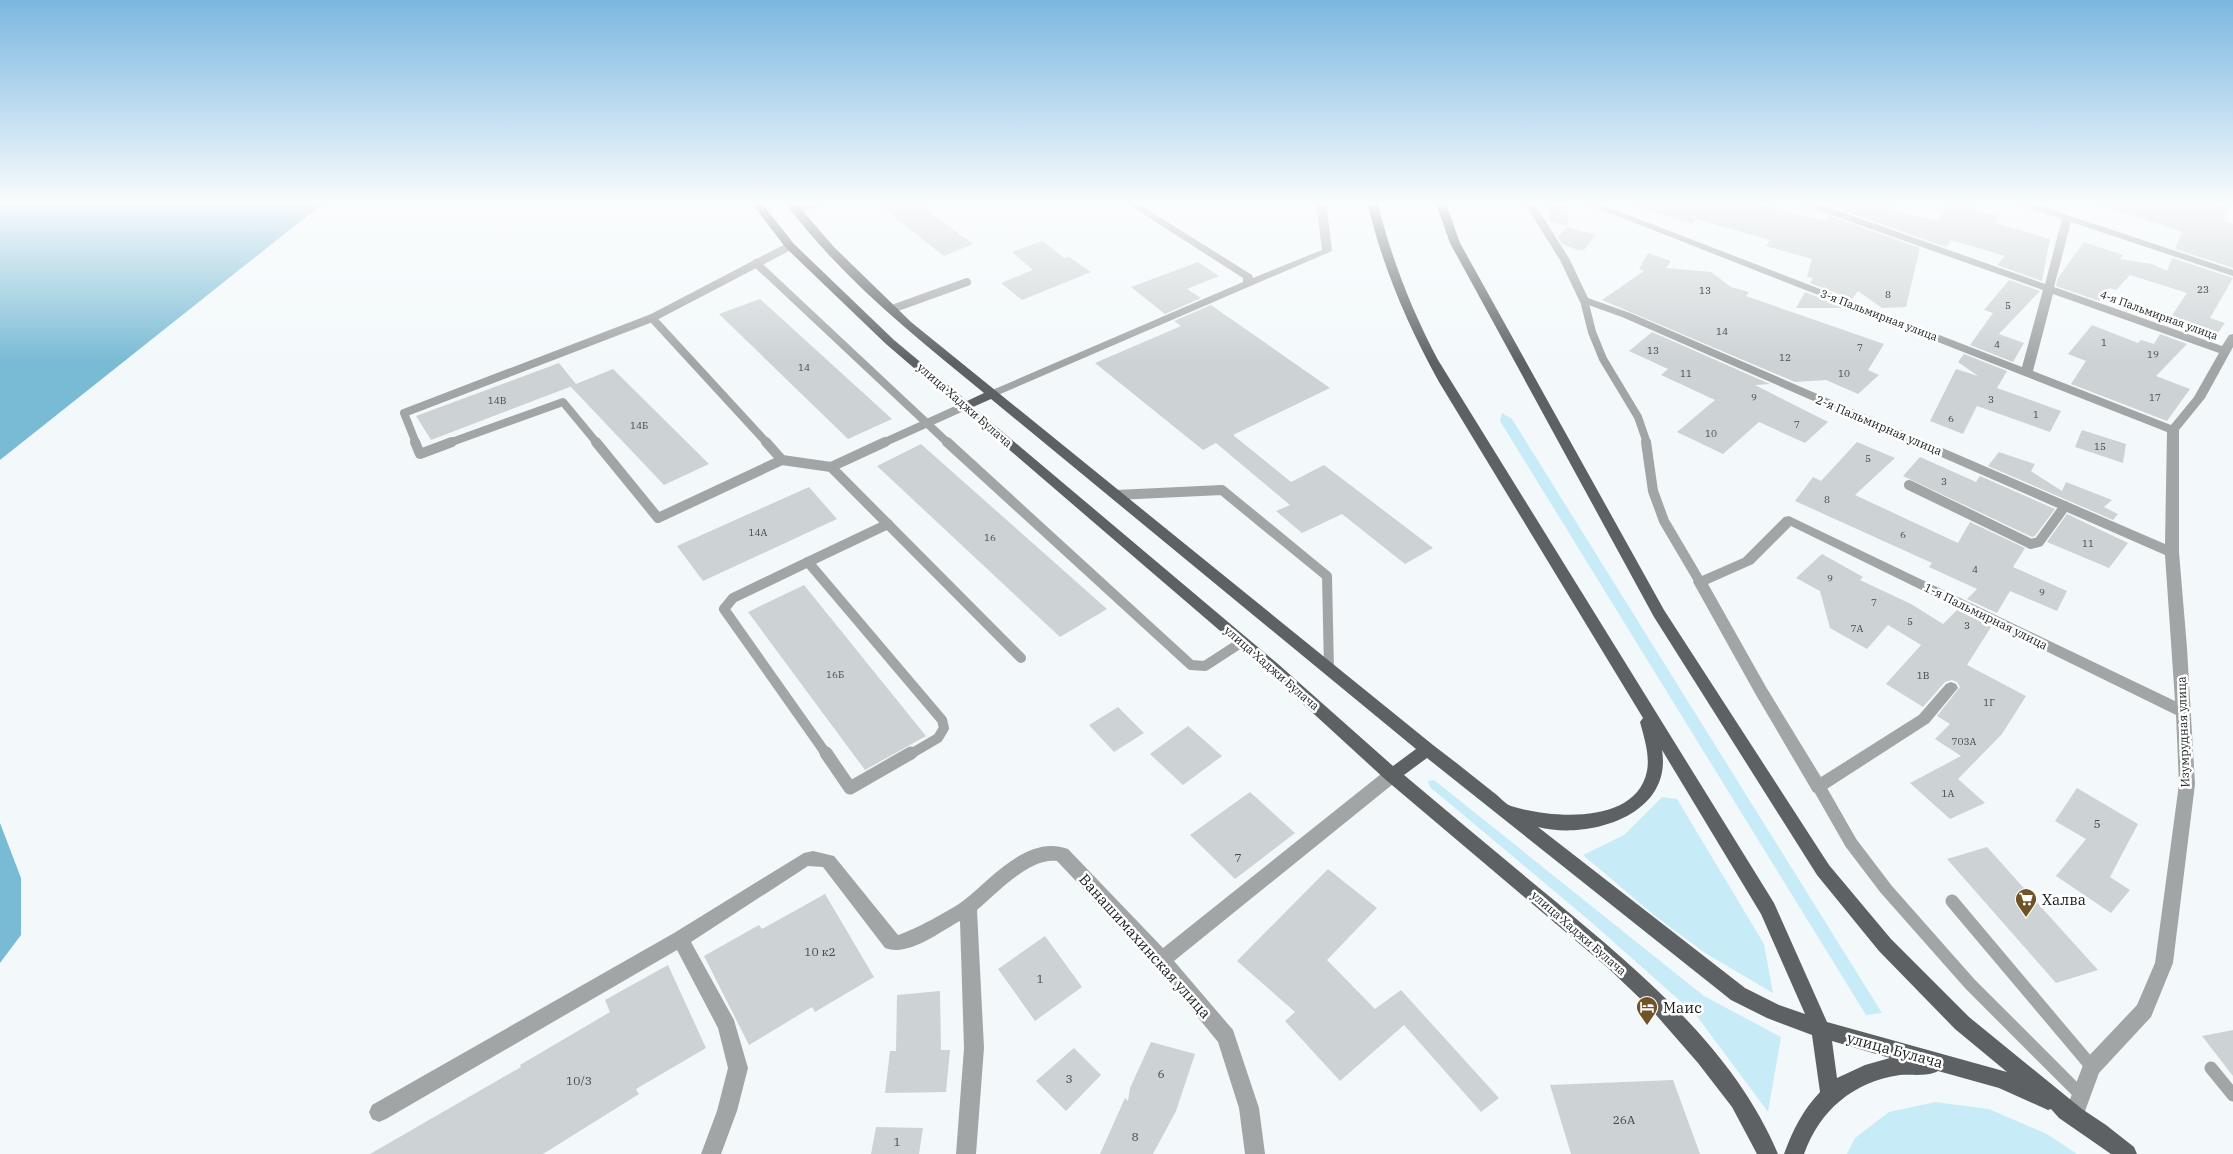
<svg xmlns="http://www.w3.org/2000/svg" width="2233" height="1154" viewBox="0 0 2233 1154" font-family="'IBM Plex Serif',serif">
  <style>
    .green { fill: #c8ebf8 }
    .water { fill: #79bbd4 }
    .building { fill: #cdd3d5 }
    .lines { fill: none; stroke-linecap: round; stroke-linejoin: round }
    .service-far2 { stroke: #a2a5a6; stroke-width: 8 }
    .service-far1 { stroke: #a2a5a6; stroke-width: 10 }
    .service { stroke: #a2a5a6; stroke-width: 13 }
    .minor { fill: #a2a5a6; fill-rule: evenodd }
    .primary { fill: #5d6163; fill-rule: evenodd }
    .labels { text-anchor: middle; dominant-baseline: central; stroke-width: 5; stroke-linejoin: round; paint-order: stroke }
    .number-label { font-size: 10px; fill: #46494a }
    .far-street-label { font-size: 11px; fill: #191b1c; stroke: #fff }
    .street-label { font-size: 12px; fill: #191b1c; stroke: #fff }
    .near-number-label { font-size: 12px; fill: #46494a }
    .near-poi-label { font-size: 15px; fill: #191b1c; stroke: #fff; text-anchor: start }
    .near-street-label { font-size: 15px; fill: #191b1c; stroke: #fff }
  </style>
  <rect width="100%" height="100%" fill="#f3f9fb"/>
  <g class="green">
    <path d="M 1502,413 L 1512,419 L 1882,1013 L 1866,1015 L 1500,421 Z"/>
    <path d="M 1434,780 L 1704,996 L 1781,1037 L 1768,1112 L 1696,1015 L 1591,922 L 1430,787 L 1428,781 Z"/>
    <path d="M 1662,797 L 1677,799 L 1764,944 L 1773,993 L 1705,953 L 1654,915 L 1583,855 L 1624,835 Z"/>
    <path d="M 1935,1102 L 1989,1109 L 2047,1134 L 2077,1154 L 1847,1154 L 1855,1138 L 1889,1112 Z"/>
  </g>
  <g class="water">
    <path d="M 0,201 L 326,201 L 0,460 Z"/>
    <path d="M 0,823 L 21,878 L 21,935 L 0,963 Z"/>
  </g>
  <g class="building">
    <path d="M 874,201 L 915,201 L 973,244 L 944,256 Z"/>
    <path d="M 1633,201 L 1745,201 L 1826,221 L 1829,216 L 1920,248 L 1906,307 L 1882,308 L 1858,291 L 1852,299 L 1810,283 L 1813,278 L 1807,277 L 1812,259 L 1766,246 L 1770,240 L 1696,219 L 1693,224 L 1632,206 Z"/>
    <path d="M 1837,201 L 1878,201 L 1891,204 L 1889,208 L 1910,215 L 1939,221 L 1948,201 L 1972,201 L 1969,208 L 1998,216 L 1995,223 L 2050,239 L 2042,281 L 1997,265 L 2005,256 L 1951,240 L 1946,247 L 1833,207 Z"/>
    <path d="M 2097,201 L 2202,201 L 2229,208 L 2223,221 L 2233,224 L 2233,268 L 2175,249 L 2182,232 L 2097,204 Z"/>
    <path d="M 1548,204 L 1567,207 L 1568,226 L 1550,222 Z"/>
    <path d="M 1567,227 L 1596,235 L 1584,250 L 1578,250 L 1562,244 L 1558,237 Z"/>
    <path d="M 1043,241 L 1064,258 L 1069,257 L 1091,272 L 1022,300 L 1001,283 L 1033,270 L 1012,252 Z"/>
    <path d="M 2084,242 L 2123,255 L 2120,259 L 2152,264 L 2167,271 L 2172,258 L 2233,278 L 2210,318 L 2225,323 L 2212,341 L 2166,324 L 2187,293 L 2130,275 L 2116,290 L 2109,288 L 2099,301 L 2056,286 L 2058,278 Z"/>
    <path d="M 1648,253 L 1671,261 L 1666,268 L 1711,272 L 1731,287 L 1749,292 L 1746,296 L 1884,344 L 1868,370 L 1879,375 L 1858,394 L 1826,380 L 1795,382 L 1602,300 L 1644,271 L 1639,269 Z"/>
    <path d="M 1198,262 L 1219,276 L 1187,289 L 1201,298 L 1165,314 L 1131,287 Z"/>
    <path d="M 2009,280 L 2040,291 L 1999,334 L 2024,343 L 2013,362 L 1970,345 L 1993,313 L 1984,310 Z"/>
    <path d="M 1805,292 L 1845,308 L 1796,308 Z"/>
    <path d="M 760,299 L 892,419 L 848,439 L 719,314 Z"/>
    <path d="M 1211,305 L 1330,388 L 1233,435 L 1291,482 L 1324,465 L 1433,548 L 1405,564 L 1342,514 L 1302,533 L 1276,511 L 1290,505 L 1216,443 L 1203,450 L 1095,363 L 1181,326 L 1174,321 Z"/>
    <path d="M 2092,325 L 2138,343 L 2141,340 L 2154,344 L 2160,334 L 2187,344 L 2156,376 L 2190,389 L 2167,421 L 2071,384 L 2086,361 L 2068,354 Z"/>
    <path d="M 1652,332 L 1770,384 L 1755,385 L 1828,422 L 1805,443 L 1759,422 L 1723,454 L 1677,432 L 1715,400 L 1661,375 L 1668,369 L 1629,351 Z"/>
    <path d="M 1964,354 L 2007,371 L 1997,388 L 2061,411 L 2050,432 L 1977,406 L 1963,434 L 1930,421 L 1956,369 L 1978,376 L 1958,362 Z"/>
    <path d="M 559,363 L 576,384 L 613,369 L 709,464 L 664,485 L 570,386 L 575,385 L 431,440 L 416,416 Z"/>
    <path d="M 2082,430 L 2126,444 L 2123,463 L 2075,447 Z"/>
    <path d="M 1857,442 L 1895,458 L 1855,495 L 1958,543 L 1970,522 L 2025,548 L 2013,567 L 2067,591 L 2057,611 L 2010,591 L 1997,613 L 1967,599 L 1977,589 L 1929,567 L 1932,563 L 1795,501 L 1813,477 L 1821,481 Z"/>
    <path d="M 921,444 L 1107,609 L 1060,637 L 877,466 Z"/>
    <path d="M 1999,452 L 2035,464 L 2031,471 L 2062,491 L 2066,482 L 2112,500 L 2104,507 L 2118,514 L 2113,520 L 1988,466 Z"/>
    <path d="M 1920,457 L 1976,482 L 1980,476 L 2055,509 L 2035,536 L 2032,537 L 1903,476 Z"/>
    <path d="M 809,487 L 837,519 L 703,581 L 677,546 Z"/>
    <path d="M 2067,514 L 2128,543 L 2109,568 L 2047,542 Z"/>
    <path d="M 1822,554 L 1863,577 L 1860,580 L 1911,604 L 1943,624 L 1957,610 L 1991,627 L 1967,665 L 2026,696 L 2002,734 L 1958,779 L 1985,803 L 1950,819 L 1910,783 L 1961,756 L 1935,739 L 1950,724 L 1937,716 L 1960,687 L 1957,682 L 1952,680 L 1945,682 L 1923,707 L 1886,684 L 1921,645 L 1888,625 L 1867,649 L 1830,628 L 1820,591 L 1796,578 Z"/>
    <path d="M 804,585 L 926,736 L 865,770 L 748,612 Z"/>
    <path d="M 1118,707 L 1144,733 L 1114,752 L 1089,725 Z"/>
    <path d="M 1188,726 L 1222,756 L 1183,785 L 1150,754 Z"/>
    <path d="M 2077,788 L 2138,824 L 2110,877 L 2130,890 L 2111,913 L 2056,876 L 2086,839 L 2055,821 Z"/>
    <path d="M 1250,792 L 1295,833 L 1235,879 L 1190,835 Z"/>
    <path d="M 1987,847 L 2013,876 L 2098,970 L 2056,983 L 1947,859 Z"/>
    <path d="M 1328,869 L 1377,908 L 1327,960 L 1375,1009 L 1401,990 L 1499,1098 L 1481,1112 L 1404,1025 L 1340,1081 L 1285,1021 L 1295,1012 L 1237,961 Z"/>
    <path d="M 825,894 L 874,977 L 815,1012 L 812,1007 L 749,1045 L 704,956 L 759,925 L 762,929 Z"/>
    <path d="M 1045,936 L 1082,987 L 1035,1021 L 998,969 Z"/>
    <path d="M 668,965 L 706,1048 L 636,1089 L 639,1094 L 543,1154 L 370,1154 L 521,1067 L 520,1065 L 610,1012 L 605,1000 Z"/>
    <path d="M 940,991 L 941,1050 L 950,1050 L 946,1092 L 885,1093 L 890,1051 L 896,1051 L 897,995 Z"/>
    <path d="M 2233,1030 L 2233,1076 L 2202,1036 Z"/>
    <path d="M 1151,1042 L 1195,1054 L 1176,1111 L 1153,1154 L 1100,1154 L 1125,1098 L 1128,1101 L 1130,1088 Z"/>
    <path d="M 1074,1048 L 1101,1075 L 1066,1111 L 1036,1081 Z"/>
    <path d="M 1673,1080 L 1700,1154 L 1571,1154 L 1550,1085 Z"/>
    <path d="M 876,1127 L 923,1128 L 919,1154 L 871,1154 Z"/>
  </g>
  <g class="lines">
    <g class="service-far2">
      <path d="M 795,210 L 823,201"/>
      <path d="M 756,263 L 948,443"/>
      <path d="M 1584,300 L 1592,332 L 1603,359 L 1638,417 L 1647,443"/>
      <path d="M 892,309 L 967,282"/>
      <path d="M 652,318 L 767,443"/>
      <path d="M 652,318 L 790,246"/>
      <path d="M 416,443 L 404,413 L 652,318"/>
      <path d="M 449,443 L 563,402 L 597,443"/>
      <path d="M 883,443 L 965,406"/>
    </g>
    <g class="service-far1">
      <path d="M 415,442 L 420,454 L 452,442"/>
      <path d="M 596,442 L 658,518 L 782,460 L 766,442"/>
      <path d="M 947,442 L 1191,665 L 1205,666 L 1242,642"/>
      <path d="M 1646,442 L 1653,491 L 1664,521 L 1700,582"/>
      <path d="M 782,460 L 831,467 L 885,442"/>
      <path d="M 831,467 L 1021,658"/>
      <path d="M 1909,485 L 2031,544 L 2039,542 L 2065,506"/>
      <path d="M 1116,495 L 1222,490 L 1327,576 L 1329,670"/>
      <path d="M 808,562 L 942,720 L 944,728 L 938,738 L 909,755"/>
      <path d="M 808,562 L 733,598 L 724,609 L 827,755"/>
      <path d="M 808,562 L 888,524"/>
    </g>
    <g class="service">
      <path d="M 826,753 L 850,788 L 911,753"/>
      <path d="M 1819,787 L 1851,843 L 1886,889 L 1970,984 L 2081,1095"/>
      <path d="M 1952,901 L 2092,1067"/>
      <path d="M 2211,1068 L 2233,1095"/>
    </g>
    <g class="minor">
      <path d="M 1123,201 L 1134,201 L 1252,275 L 1253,278 L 1322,250 L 1316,201 L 1326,201 L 1332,251 L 998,395 L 990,395 L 988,393 L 990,391 L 1243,282 L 1243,278 Z"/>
      <path d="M 1523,201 L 1533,201 L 1570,260 L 1588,298 L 1630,313 L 2165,544 L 2167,432 L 1579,201 L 1592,201 L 2022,367 L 2043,290 L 1798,203 L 1796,201 L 1810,201 L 2045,284 L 2062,219 L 2013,203 L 2011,201 L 2025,201 L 2233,270 L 2233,276 L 2071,222 L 2054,287 L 2222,346 L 2229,335 L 2233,334 L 2233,347 L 2205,398 L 2179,430 L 2179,552 L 2187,648 L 2195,784 L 2173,963 L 2151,1017 L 2099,1073 L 2081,1122 L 2074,1125 L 2067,1122 L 2064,1115 L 2085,1060 L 2137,1005 L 2155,963 L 2179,784 L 2176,715 L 1791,526 L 1753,564 L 1708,584 L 1766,687 L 1821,777 L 1919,715 L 1946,684 L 1951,682 L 1956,684 L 1958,688 L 1929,723 L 1819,794 L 1813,792 L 1756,695 L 1693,582 L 1695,579 L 1743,558 L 1784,517 L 1789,516 L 2175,701 L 2165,555 L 1622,317 L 1580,302 L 1560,260 ZM 2053,294 L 2219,353 L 2194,397 L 2171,425 L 2033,371 Z"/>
      <path d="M 1392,768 L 1398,770 L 1400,775 L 1398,780 L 1174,961 L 1233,1030 L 1259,1108 L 1265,1154 L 1245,1154 L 1239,1108 L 1218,1042 L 1156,966 L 1057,861 C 1030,857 997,893 977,910 L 984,1048 L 976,1154 L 956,1154 L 964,1048 L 960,921 C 939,932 909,957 885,948 L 823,867 L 808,866 L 691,942 L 734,1020 L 748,1068 L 737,1111 L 721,1154 L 701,1154 L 717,1111 L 728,1068 L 718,1028 L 677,950 L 386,1119 L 379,1122 L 372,1119 L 369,1112 L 372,1105 L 674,933 L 804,853 L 813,851 L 834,856 L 898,935 C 914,930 949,911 963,901 C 992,879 1027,834 1068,849 L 1163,948 L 1386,770 Z"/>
    </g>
    <path class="primary" d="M 750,201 L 760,201 L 794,244 L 894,340 L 967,401 L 984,393 C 913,335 839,276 784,201 L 794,201 L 834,247 L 911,322 L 1433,745 C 1453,760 1473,776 1493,792 C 1498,795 1505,804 1511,806 C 1549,818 1636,826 1647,771 C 1650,755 1644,737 1640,722 L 1643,718 L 1439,382 C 1407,324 1382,266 1367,201 L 1377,201 C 1391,257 1411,309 1438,360 L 1774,903 L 1827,1022 L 2007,1072 L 1955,1029 L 1879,951 L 1817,875 L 1654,617 L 1450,243 L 1435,201 L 1445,201 L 1460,243 L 1664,610 L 1829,865 L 1891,939 L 1969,1017 L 2082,1109 L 2106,1125 L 2134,1147 L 2137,1154 L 2111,1154 L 2059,1118 L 2051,1109 L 2048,1110 L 1999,1088 L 1938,1071 C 1927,1077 1913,1074 1900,1075 C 1853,1082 1820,1110 1804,1154 L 1784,1154 C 1793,1130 1802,1111 1820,1092 L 1812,1035 L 1767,1018 L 1731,1000 L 1427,758 L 1404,775 C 1454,817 1504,859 1555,901 C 1640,972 1734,1049 1778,1154 L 1757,1154 L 1732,1107 L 1698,1063 L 1650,1008 L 1608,968 L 1386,780 L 1268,672 L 886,344 L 786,248 ZM 991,399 L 1416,749 L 1393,766 L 1278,664 L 973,407 ZM 1662,750 L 1761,914 L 1805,1014 L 1779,1005 L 1745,988 L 1538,827 C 1588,840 1673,816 1662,750 ZM 1832,1041 L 1890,1058 L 1865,1065 L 1837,1078 Z"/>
  </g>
  <linearGradient id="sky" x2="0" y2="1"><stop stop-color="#7bb7e0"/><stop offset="0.56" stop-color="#fafcfd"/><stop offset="1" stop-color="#fafcfd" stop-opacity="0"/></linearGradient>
  <rect width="2233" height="362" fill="url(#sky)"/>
  <defs>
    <g id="supermarket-pin" transform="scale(1.125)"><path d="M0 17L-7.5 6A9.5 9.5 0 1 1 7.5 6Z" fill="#715328" stroke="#fff"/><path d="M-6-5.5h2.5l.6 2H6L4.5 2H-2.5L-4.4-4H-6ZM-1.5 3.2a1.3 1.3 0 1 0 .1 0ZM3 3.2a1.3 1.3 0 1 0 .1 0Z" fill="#fff"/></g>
    <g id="hotel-pin" transform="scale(1.125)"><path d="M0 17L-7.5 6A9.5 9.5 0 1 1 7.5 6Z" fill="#715328" stroke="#fff"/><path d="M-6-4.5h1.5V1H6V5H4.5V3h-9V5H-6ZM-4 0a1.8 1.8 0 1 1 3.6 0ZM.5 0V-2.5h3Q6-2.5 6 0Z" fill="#fff"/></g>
  </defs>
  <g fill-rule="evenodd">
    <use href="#supermarket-pin" x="2026" y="899"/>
    <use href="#hotel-pin" x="1647" y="1007"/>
  </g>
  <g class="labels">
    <g class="number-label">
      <text x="2203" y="289">23</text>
      <text x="1705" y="290">13</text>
      <text x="1888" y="294">8</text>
      <text x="2008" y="305">5</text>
      <text x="1722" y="331">14</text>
      <text x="2104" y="342">1</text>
      <text x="1997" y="344">4</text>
      <text x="1860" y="347">7</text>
      <text x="1653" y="350">13</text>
      <text x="2153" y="354">19</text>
      <text x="1785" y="357">12</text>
      <text x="804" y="367">14</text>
      <text x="1686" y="373">11</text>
      <text x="1844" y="373">10</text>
      <text x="1754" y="397">9</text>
      <text x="2155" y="397">17</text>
      <text x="1991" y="399">3</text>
      <text x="497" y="400">14В</text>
      <text x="2036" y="414">1</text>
      <text x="1951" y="418">6</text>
      <text x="1797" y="424">7</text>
      <text x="639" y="425">14Б</text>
      <text x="1711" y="433">10</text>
      <text x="2100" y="446">15</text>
      <text x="1868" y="458">5</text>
      <text x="1944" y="481">3</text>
      <text x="1827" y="499">8</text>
      <text x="758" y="532">14А</text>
      <text x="1903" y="534">6</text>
      <text x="990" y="537">16</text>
      <text x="2088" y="543">11</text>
      <text x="1975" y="569">4</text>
      <text x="1830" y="578">9</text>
      <text x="2042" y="592">9</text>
      <text x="1874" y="602">7</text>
      <text x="1910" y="621">5</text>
      <text x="1967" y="625">3</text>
      <text x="1857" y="628">7А</text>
      <text x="835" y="674">16Б</text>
      <text x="1923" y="675">1В</text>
      <text x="1989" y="702">1Г</text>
      <text x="1964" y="741">703А</text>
      <text x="1948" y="793">1А</text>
    </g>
    <g class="far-street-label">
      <text transform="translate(1879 315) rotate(21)">3-я Пальмирная улица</text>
      <text transform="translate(2159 315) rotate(20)">4-я Пальмирная улица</text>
    </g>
    <g class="street-label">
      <text transform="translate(965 405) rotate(41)">улица Хаджи Булача</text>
      <text transform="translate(1879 425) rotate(23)">2-я Пальмирная улица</text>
      <text transform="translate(1986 616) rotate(26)">1-я Пальмирная улица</text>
      <text transform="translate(1272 668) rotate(41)">улица Хаджи Булача</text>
      <text transform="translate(2183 732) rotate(-92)">Изумрудная улица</text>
      <text transform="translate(1579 933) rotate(41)">улица Хаджи Булача</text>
    </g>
    <g class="near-number-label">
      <text x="2097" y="823">5</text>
      <text x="1238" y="857">7</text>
      <text x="820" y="951">10 к2</text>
      <text x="1040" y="978">1</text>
      <text x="1161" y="1073">6</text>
      <text x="1069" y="1078">3</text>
      <text x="579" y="1080">10/3</text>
      <text x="1624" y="1119">26А</text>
      <text x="1135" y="1136">8</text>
      <text x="897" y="1141">1</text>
    </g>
    <g class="near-poi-label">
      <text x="2042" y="899">Халва</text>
      <text x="1663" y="1007">Маис</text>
    </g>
    <g class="near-street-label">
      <text transform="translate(1145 946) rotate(48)">Ванашимахинская улица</text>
      <text transform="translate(1895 1050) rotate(15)">улица Булача</text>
    </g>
  </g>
</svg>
